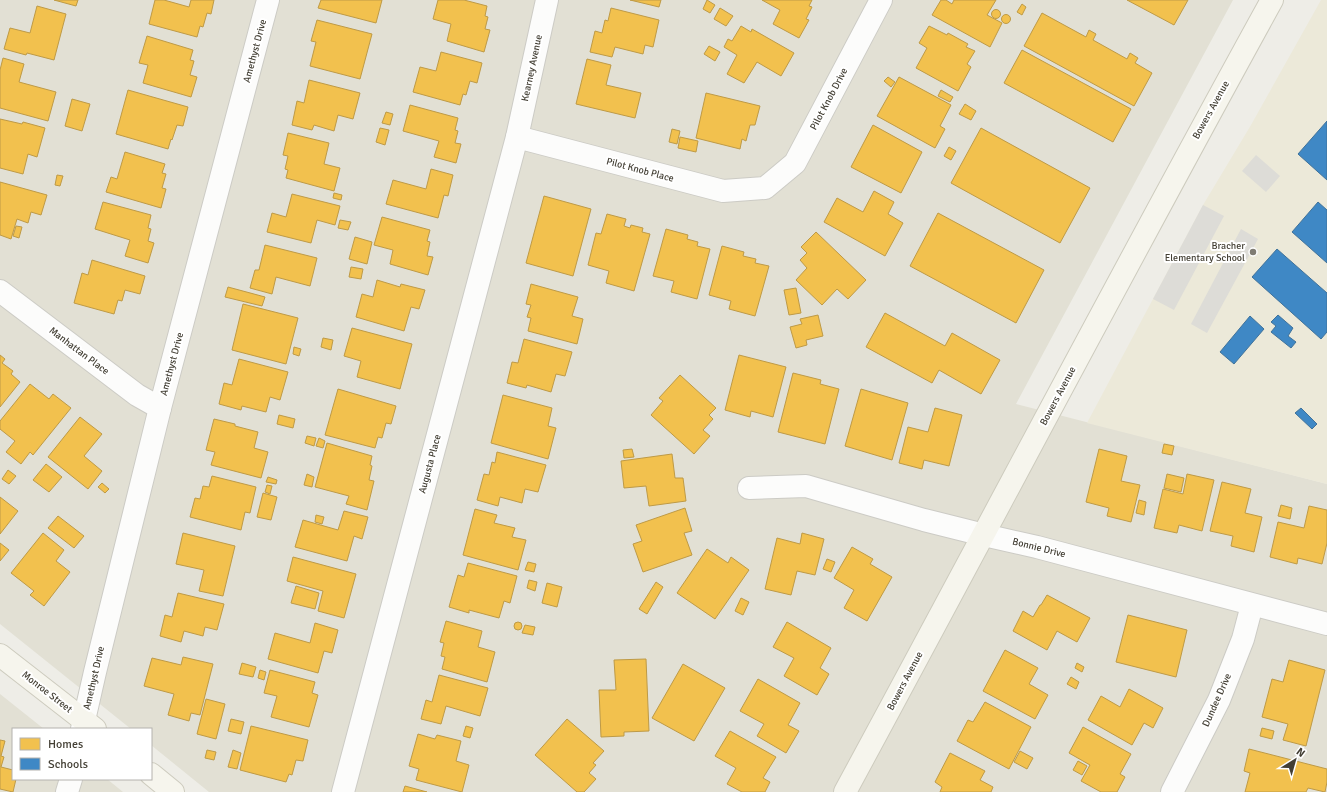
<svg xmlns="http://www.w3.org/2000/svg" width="1327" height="792" viewBox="0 0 1327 792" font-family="Signika,sans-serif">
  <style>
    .residential { fill: #e2e0d4 }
    .education { fill: #ece9d9 }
    .parking { fill: #dddcd7 }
    .homes { fill: #f2c14e; stroke: #be9a46 }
    .schools { fill: #3f88c5; stroke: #40729a }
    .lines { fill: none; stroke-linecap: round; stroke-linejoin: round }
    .street-casing { stroke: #cccbc5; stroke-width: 24 }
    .secondary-casing { stroke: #cdcbbe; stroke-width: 24 }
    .street { stroke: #fcfcfb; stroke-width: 22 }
    .secondary { stroke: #f6f5ed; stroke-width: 22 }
    .poi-dot { fill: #7f7c73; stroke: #fff; stroke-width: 1.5 }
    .labels { text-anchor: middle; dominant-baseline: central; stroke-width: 4; stroke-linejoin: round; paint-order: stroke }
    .street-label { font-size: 10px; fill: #433f34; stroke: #fff }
    .poi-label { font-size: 10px; fill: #433f34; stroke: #fff; text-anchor: end }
  </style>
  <rect width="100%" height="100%" fill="#eeede7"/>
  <g class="residential">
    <path d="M 0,0 L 1233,0 L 1016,404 L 1327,484 L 1327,792 L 209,792 L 151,745 L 151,729 L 131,729 L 0,624 Z"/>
    <path d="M 0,694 L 44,729 L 13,729 L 13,779 L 107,779 L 123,792 L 0,792 Z"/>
  </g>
  <path class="education" d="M 1321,0 L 1327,0 L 1327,484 L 1087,423 L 1203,205 L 1251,125 Z"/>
  <g class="parking">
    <path d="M 1256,155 L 1280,176 L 1266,192 L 1242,171 Z"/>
    <path d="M 1203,205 L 1224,216 L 1174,310 L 1153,299 Z"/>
    <path d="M 1241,229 L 1258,239 L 1207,333 L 1191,324 Z"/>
  </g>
  <g class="homes">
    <path d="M 54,0 L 78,0 L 76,6 Z"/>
    <path d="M 155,0 L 164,0 L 189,7 L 191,0 L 214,0 L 211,14 L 207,13 L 203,27 L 200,26 L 197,37 L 149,24 Z"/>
    <path d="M 321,0 L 382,0 L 376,23 L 318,8 Z"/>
    <path d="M 438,0 L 464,0 L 487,6 L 485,16 L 488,17 L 485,29 L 490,30 L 484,52 L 447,41 L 451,24 L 433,19 Z"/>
    <path d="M 630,0 L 661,0 L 659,7 Z"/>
    <path d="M 707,0 L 715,5 L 710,13 L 703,9 Z"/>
    <path d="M 762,0 L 812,0 L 809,6 L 812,7 L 806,19 L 809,20 L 799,38 L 773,24 L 780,10 Z"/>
    <path d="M 941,0 L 946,0 L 952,4 L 954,0 L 996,0 L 987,15 L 1002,23 L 990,47 L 932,15 Z"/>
    <path d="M 1127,0 L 1188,0 L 1174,25 Z"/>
    <path d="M 1022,4 L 1026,7 L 1022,15 L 1017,12 Z"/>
    <path d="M 37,6 L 66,14 L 54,60 L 27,53 L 26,55 L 4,49 L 10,28 L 30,33 Z"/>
    <path d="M 611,8 L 659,20 L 653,47 L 645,45 L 643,54 L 615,47 L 612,57 L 590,52 L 595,31 L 602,33 L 605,20 L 608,21 Z"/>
    <path d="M 720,8 L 733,16 L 726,26 L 714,19 Z"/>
    <circle cx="996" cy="14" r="4.5"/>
    <path d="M 1042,13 L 1086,37 L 1089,30 L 1096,34 L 1093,40 L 1127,59 L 1130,53 L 1138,58 L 1135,63 L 1152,73 L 1134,106 L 1024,46 Z"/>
    <circle cx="1006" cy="19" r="4.5"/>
    <path d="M 317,20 L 372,34 L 360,79 L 310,66 L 316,42 L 311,41 Z"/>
    <path d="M 741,26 L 751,32 L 752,29 L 794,53 L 781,76 L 757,62 L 744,83 L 727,74 L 737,55 L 724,47 L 728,39 L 732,41 Z"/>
    <path d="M 929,26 L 947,35 L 948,33 L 968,44 L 966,47 L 975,51 L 967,64 L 971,67 L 958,91 L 916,68 L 927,48 L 919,43 Z"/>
    <path d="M 147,36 L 193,50 L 190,60 L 194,61 L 190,75 L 197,77 L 191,97 L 143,83 L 148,65 L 139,63 Z"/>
    <path d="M 709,46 L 720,52 L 715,61 L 704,54 Z"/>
    <path d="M 1022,50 L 1131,109 L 1113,142 L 1004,83 Z"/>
    <path d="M 441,52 L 482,63 L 477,83 L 470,81 L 466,95 L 463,94 L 460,105 L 413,92 L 420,67 L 436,71 Z"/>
    <path d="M 3,58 L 24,64 L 19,82 L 56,92 L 48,121 L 0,108 L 0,70 Z"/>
    <path d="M 587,59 L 611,65 L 606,85 L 641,93 L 635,118 L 576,104 Z"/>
    <path d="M 888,77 L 895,82 L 891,87 L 884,81 Z"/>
    <path d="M 899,77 L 951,105 L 940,126 L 945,129 L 935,148 L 877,116 Z"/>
    <path d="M 309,80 L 360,93 L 353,119 L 338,115 L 334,131 L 314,125 L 312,130 L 292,125 L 297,101 L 304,103 Z"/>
    <path d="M 128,90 L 188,107 L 183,126 L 177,125 L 172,140 L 171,139 L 168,149 L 116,134 Z"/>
    <path d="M 941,90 L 953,97 L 950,102 L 938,96 Z"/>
    <path d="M 706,93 L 760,106 L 755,125 L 750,125 L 746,141 L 742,139 L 740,149 L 696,138 Z"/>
    <path d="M 72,99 L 90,104 L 82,131 L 65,126 Z"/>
    <path d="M 965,104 L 976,111 L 971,120 L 959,114 Z"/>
    <path d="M 410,105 L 458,118 L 455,130 L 458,131 L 455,143 L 461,144 L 456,163 L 434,157 L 439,141 L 403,131 Z"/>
    <path d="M 386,112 L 393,114 L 390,125 L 382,123 Z"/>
    <path d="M 0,119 L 22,124 L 23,122 L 45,128 L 37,157 L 28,154 L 23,174 L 0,168 Z"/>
    <path d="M 873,125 L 922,152 L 901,193 L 851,167 Z"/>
    <path d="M 380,128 L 389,130 L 385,145 L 376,142 Z"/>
    <path d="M 981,128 L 1090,188 L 1060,243 L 951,183 Z"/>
    <path d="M 672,129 L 680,131 L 677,144 L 669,142 Z"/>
    <path d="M 288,133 L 329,143 L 324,164 L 340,168 L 334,191 L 286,178 L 288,170 L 285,169 L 288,156 L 283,155 Z"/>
    <path d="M 680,137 L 698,141 L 696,152 L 678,148 Z"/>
    <path d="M 949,147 L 956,151 L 951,160 L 944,156 Z"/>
    <path d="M 125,152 L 165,164 L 162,173 L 166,174 L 162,188 L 166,189 L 161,208 L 106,192 L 111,177 L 117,179 Z"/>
    <path d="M 431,169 L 453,175 L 448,196 L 444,195 L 438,218 L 386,204 L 393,180 L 426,189 Z"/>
    <path d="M 57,175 L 63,176 L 60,186 L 55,185 Z"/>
    <path d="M 0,182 L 47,195 L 41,215 L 31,212 L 28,223 L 17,219 L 11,239 L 0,235 Z"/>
    <path d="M 874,191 L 894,202 L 888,214 L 903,223 L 885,256 L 824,222 L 837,198 L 863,212 Z"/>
    <path d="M 334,193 L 342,195 L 341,200 L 333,198 Z"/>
    <path d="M 292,194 L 340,206 L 335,225 L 317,220 L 311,243 L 267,232 L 272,213 L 286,217 Z"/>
    <path d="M 544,196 L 591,209 L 573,276 L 526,263 Z"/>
    <path d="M 103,202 L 151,215 L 148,228 L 151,229 L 148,241 L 154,243 L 148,263 L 125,256 L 130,240 L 95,229 Z"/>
    <path d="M 938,213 L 1044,270 L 1016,323 L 910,266 Z"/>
    <path d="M 607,214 L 626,219 L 624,226 L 630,228 L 631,225 L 643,228 L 642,232 L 650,234 L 634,291 L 606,283 L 609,271 L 588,265 L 596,233 L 601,234 Z"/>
    <path d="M 382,217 L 430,230 L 427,241 L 430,242 L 427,256 L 433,257 L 428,275 L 390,264 L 393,250 L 374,245 Z"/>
    <path d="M 340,220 L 351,222 L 348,230 L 338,228 Z"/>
    <path d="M 16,226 L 22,227 L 19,238 L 13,236 Z"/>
    <path d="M 666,229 L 688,235 L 687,239 L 698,242 L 697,246 L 710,249 L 697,299 L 671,292 L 674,281 L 653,276 Z"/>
    <path d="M 816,232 L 866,280 L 848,299 L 837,289 L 822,305 L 796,280 L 807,268 L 800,260 L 807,253 L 801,247 Z"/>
    <path d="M 355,237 L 372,242 L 367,264 L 349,259 Z"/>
    <path d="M 265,245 L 317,258 L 310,286 L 276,277 L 272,294 L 250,288 L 255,270 L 259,270 Z"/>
    <path d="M 722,246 L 744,252 L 743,256 L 756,259 L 755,263 L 769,266 L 755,316 L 729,309 L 731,301 L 709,295 Z"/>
    <path d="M 92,260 L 145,276 L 140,294 L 125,290 L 122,301 L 118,300 L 114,314 L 74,303 L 82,273 L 88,275 Z"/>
    <path d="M 351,267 L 363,269 L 361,279 L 349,277 Z"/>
    <path d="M 377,280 L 400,287 L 401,284 L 425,290 L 419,309 L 411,307 L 404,331 L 356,317 L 362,294 L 373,297 Z"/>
    <path d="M 531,284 L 578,297 L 572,316 L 583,319 L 577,344 L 528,331 L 531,318 L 527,317 L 531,305 L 526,304 Z"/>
    <path d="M 228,287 L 265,297 L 262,306 L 225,297 Z"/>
    <path d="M 796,288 L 801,313 L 789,315 L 784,290 Z"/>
    <path d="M 243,304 L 298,318 L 286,364 L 232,350 Z"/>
    <path d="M 885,313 L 945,346 L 952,333 L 1000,360 L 981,394 L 939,370 L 932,383 L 866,347 Z"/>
    <path d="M 818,315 L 823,336 L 806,340 L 807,345 L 796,348 L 790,327 L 802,324 L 800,319 Z"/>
    <path d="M 352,328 L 412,344 L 400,389 L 357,377 L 361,361 L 344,356 Z"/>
    <path d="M 323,338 L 333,340 L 331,350 L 321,347 Z"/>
    <path d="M 524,339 L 572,352 L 565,376 L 556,374 L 551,392 L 527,385 L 526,388 L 507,383 L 512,362 L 518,363 Z"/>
    <path d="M 294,347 L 301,349 L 299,356 L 293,354 Z"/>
    <path d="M 0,355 L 5,359 L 2,363 L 13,371 L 11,374 L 20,382 L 0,407 Z"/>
    <path d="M 739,355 L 786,367 L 773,417 L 751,411 L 750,417 L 725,410 Z"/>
    <path d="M 239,359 L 288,372 L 280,400 L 270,397 L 266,412 L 242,406 L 241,410 L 219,404 L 224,383 L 232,385 Z"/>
    <path d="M 793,373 L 821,380 L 820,384 L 839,389 L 825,444 L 778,432 Z"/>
    <path d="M 680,375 L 716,408 L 709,415 L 713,419 L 703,430 L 710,436 L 694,454 L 651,415 L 663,401 L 659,398 Z"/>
    <path d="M 30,384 L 49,399 L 53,394 L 71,408 L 33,455 L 30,452 L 21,464 L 6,452 L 15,441 L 0,429 L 0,421 Z"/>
    <path d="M 338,389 L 396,406 L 391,424 L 386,423 L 382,438 L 378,437 L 375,448 L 325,435 Z"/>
    <path d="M 861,389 L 908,403 L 892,460 L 845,446 Z"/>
    <path d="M 503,395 L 552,408 L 548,426 L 556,428 L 548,459 L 491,443 Z"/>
    <path d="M 935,408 L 962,415 L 949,466 L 924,460 L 922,469 L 899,463 L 908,427 L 928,432 Z"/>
    <path d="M 279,415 L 295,419 L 293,428 L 277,424 Z"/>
    <path d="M 80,417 L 102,434 L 84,456 L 102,471 L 88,489 L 48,457 Z"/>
    <path d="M 214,419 L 235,424 L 235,426 L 258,432 L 254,448 L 268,452 L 261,478 L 211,465 L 215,452 L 206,450 Z"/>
    <path d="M 307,436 L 316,438 L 314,446 L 305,443 Z"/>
    <path d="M 319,438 L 325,441 L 323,448 L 316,446 Z"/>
    <path d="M 327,443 L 372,456 L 370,465 L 372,466 L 369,480 L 374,481 L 367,510 L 346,504 L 349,496 L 315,487 Z"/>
    <path d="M 1164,444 L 1174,446 L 1172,455 L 1162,453 Z"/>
    <path d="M 632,449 L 634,457 L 624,458 L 623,450 Z"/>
    <path d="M 1099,449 L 1127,456 L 1121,481 L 1140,485 L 1131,522 L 1107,516 L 1109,508 L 1086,502 Z"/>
    <path d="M 497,452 L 546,465 L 538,492 L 525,489 L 522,503 L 500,497 L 498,506 L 477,500 L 484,474 L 489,475 L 492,462 L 495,463 Z"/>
    <path d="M 672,454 L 675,478 L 683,478 L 686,501 L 649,506 L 646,486 L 624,488 L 621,461 Z"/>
    <path d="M 46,464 L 62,477 L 49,492 L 33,480 Z"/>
    <path d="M 8,470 L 16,476 L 9,484 L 2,479 Z"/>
    <path d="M 307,474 L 314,477 L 312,487 L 304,485 Z"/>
    <path d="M 1167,474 L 1184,478 L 1181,492 L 1164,488 Z"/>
    <path d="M 1187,474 L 1214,480 L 1202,531 L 1179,525 L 1177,533 L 1154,528 L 1163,489 L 1183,494 Z"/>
    <path d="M 212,476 L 256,487 L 250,513 L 245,512 L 241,530 L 190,517 L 195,498 L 200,499 L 203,486 L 209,487 Z"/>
    <path d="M 268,477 L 277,480 L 276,484 L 266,482 Z"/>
    <path d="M 1222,482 L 1251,489 L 1245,513 L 1262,517 L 1254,552 L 1231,546 L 1233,536 L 1210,531 Z"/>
    <path d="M 102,483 L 109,489 L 105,493 L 98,487 Z"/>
    <path d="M 267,485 L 272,486 L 270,494 L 265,492 Z"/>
    <path d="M 263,493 L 277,497 L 271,520 L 257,517 Z"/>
    <path d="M 0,497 L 18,511 L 0,534 Z"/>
    <path d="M 1139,500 L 1146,502 L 1144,515 L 1136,513 Z"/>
    <path d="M 1281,505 L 1292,508 L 1290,519 L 1278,516 Z"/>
    <path d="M 1309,506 L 1327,510 L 1327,543 L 1322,564 L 1298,558 L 1297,564 L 1270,557 L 1278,522 L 1304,528 Z"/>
    <path d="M 685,508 L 692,531 L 684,533 L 692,555 L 643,572 L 633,544 L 642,541 L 636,525 Z"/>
    <path d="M 475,509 L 497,515 L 494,523 L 515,528 L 512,537 L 526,540 L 518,570 L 463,555 Z"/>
    <path d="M 344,511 L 368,517 L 362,539 L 354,536 L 347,561 L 295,547 L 303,520 L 338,530 Z"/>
    <path d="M 316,515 L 324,517 L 322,524 L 315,522 Z"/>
    <path d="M 58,516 L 84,536 L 74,548 L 48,528 Z"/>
    <path d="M 43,533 L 64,550 L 56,561 L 70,572 L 44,606 L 30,595 L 34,591 L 11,573 Z"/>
    <path d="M 183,533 L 235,546 L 223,596 L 199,591 L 204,570 L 176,564 Z"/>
    <path d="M 802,533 L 824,539 L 815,575 L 797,571 L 791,595 L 765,589 L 777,538 L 800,544 Z"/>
    <path d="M 0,543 L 9,550 L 0,561 Z"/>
    <path d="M 852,547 L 873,559 L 870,564 L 892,577 L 867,621 L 844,608 L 854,590 L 834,578 Z"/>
    <path d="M 707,549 L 728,563 L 731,557 L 749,570 L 715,619 L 677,593 Z"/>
    <path d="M 293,557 L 356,574 L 344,618 L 318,611 L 323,591 L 287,581 Z"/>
    <path d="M 827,559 L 835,562 L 831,572 L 823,569 Z"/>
    <path d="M 528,562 L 536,564 L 534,572 L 525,570 Z"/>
    <path d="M 468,563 L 517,576 L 510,603 L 504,601 L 499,618 L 469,610 L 469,613 L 449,607 L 458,575 L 464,577 Z"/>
    <path d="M 529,580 L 537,582 L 535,591 L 527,588 Z"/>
    <path d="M 656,582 L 663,587 L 647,614 L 639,609 Z"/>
    <path d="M 547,583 L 562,587 L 557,607 L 542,603 Z"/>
    <path d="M 296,586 L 319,593 L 315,609 L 291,603 Z"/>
    <path d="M 178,593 L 224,604 L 217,630 L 205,627 L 203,636 L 184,631 L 181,642 L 160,636 L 165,615 L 172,617 Z"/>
    <path d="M 1047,595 L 1090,618 L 1077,642 L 1057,631 L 1047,650 L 1013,631 L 1023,611 L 1033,617 L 1040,605 L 1041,605 Z"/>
    <path d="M 741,598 L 749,602 L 743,615 L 735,611 Z"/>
    <path d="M 1128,615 L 1187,630 L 1176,677 L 1116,662 Z"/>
    <path d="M 446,621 L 482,631 L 478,647 L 495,652 L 487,682 L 442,669 L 445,657 L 441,656 L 444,643 L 440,642 Z"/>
    <circle cx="518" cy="626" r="4"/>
    <path d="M 787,622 L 831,648 L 820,668 L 829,674 L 817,695 L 784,676 L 794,658 L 773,647 Z"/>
    <path d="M 315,623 L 338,630 L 332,653 L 324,651 L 318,673 L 268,659 L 275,633 L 310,643 Z"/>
    <path d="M 525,625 L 535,627 L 533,635 L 522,633 Z"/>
    <path d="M 1005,650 L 1038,668 L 1029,684 L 1048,695 L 1035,719 L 983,691 Z"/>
    <path d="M 183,657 L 213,664 L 200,715 L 191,713 L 189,721 L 168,715 L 174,694 L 144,686 L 152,658 L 181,665 Z"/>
    <path d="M 646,659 L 649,731 L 624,732 L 624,736 L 601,737 L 599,690 L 616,690 L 614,660 Z"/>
    <path d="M 1289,660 L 1325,670 L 1306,746 L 1283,740 L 1288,724 L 1262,717 L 1272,679 L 1283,682 Z"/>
    <path d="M 242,663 L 256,667 L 253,677 L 239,674 Z"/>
    <path d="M 1077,663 L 1084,667 L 1082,672 L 1075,668 Z"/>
    <path d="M 683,664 L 725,688 L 694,741 L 652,718 Z"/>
    <path d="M 260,670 L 266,672 L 264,680 L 258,678 Z"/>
    <path d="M 270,670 L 315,682 L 312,693 L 318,695 L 309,727 L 271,717 L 277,696 L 264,693 Z"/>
    <path d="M 439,675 L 488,688 L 480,716 L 446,706 L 441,724 L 421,719 L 426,700 L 432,702 Z"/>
    <path d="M 1071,677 L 1079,682 L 1076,689 L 1067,684 Z"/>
    <path d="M 758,679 L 800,703 L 788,725 L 799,731 L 786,753 L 757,736 L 764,724 L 740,711 Z"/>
    <path d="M 1129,689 L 1163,708 L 1153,728 L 1144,723 L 1132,745 L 1088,720 L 1101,696 L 1120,707 Z"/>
    <path d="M 206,699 L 225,704 L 216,739 L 197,734 Z"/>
    <path d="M 985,702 L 1031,727 L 1009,769 L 957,741 L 968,720 L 973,722 Z"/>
    <path d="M 231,719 L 244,722 L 241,734 L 228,731 Z"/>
    <path d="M 567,719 L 604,751 L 593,763 L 596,765 L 589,773 L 596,779 L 584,792 L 577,792 L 535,755 Z"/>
    <path d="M 251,726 L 308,740 L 303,761 L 296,760 L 292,775 L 289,774 L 286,782 L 240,770 Z"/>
    <path d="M 466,726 L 473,728 L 470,738 L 463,736 Z"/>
    <path d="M 1083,727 L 1131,754 L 1120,774 L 1125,777 L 1117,792 L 1101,792 L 1081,781 L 1090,765 L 1069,753 Z"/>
    <path d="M 1262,728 L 1274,731 L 1272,739 L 1260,736 Z"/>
    <path d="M 730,731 L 776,757 L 763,778 L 770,782 L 765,792 L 742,792 L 727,784 L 736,768 L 715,756 Z"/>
    <path d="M 418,734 L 435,739 L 437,735 L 461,741 L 456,761 L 469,765 L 462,792 L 416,780 L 419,769 L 409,766 Z"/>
    <path d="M 0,740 L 5,741 L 1,756 L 4,757 L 1,767 L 13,770 L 13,779 L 16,779 L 13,792 L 0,789 Z"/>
    <path d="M 1249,749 L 1327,769 L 1327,782 L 1325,792 L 1308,788 L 1306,792 L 1245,792 L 1250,773 L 1244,771 Z"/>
    <path d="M 207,750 L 216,752 L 214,760 L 205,758 Z"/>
    <path d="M 233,750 L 241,753 L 237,769 L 228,767 Z"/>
    <path d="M 1020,751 L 1033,758 L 1027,769 L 1014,762 Z"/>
    <path d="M 950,753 L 985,771 L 980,780 L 993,787 L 991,792 L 940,792 L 942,787 L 935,782 Z"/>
    <path d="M 1078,761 L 1087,766 L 1082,775 L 1073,770 Z"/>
    <path d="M 405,786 L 427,792 L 403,792 Z"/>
  </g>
  <g class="schools">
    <path d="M 1327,121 L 1327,180 L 1298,154 Z"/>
    <path d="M 1318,202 L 1327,210 L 1327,263 L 1292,232 Z"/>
    <path d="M 1277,249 L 1327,293 L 1327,332 L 1321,339 L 1252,277 Z"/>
    <path d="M 1278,315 L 1293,328 L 1288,336 L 1296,342 L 1291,348 L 1271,332 L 1276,326 L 1271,322 Z"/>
    <path d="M 1250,316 L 1264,329 L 1234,364 L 1220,352 Z"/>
    <path d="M 1301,408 L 1317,424 L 1312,429 L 1295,413 Z"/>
  </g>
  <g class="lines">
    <g class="street-casing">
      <g id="street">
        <path d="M 517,137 L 723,191 L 765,188 L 795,163 L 881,0"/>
        <path d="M 0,291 L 137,395 L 160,408"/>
        <path d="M 749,488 L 806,486 L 924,520 L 984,535 L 1037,547 L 1327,624"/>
        <path d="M 82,729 L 95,672 L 160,408 L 268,0"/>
        <path d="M 67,792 L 71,779"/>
        <path d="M 343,792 L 517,137 L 547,0"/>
        <path d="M 1172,792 L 1219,700 L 1243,639 L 1252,605"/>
      </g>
    </g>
    <g class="secondary-casing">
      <g id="secondary">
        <path d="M 0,655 L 95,729"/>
        <path d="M 151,774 L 173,792"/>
        <path d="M 845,792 C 988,528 1127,263 1272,0"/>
      </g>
    </g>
    <use href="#street" class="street"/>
    <use href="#secondary" class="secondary"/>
  </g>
  <circle class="poi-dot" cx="1253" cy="252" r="4"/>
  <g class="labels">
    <g class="street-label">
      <text transform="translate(255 51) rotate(-75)">Amethyst Drive</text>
      <text transform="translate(532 68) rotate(-78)">Kearney Avenue</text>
      <text transform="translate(829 99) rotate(-62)">Pilot Knob Drive</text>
      <text transform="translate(1211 110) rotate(-61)">Bowers Avenue</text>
      <text transform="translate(640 170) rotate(15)">Pilot Knob Place</text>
      <text transform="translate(79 351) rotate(37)">Manhattan Place</text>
      <text transform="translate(172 364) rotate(-75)">Amethyst Drive</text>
      <text transform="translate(1058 396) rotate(-62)">Bowers Avenue</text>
      <text transform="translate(430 464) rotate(-75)">Augusta Place</text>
      <text transform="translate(1039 548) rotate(14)">Bonnie Drive</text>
      <text transform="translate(94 678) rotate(-77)">Amethyst Drive</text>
      <text transform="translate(905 681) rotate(-62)">Bowers Avenue</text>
      <text transform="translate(47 692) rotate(38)">Monroe Street</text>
      <text transform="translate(1217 700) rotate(-66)">Dundee Drive</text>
    </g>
    <g class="poi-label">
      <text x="1245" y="246">Bracher<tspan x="1245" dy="12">Elementary School</tspan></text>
    </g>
  </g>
  <rect x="12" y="728" width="140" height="52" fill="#ffffff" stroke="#b4b2ae"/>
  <rect x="20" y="738" width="20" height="12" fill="#f2c14e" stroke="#b4b2ae"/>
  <text x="48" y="748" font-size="12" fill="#433f34">Homes</text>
  <rect x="20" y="758" width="20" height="12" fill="#3f88c5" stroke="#b4b2ae"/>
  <text x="48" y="768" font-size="12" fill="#433f34">Schools</text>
  <g transform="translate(1295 760) rotate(37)" stroke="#ffffff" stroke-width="3" paint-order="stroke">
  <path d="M0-3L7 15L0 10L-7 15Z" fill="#433f34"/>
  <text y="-6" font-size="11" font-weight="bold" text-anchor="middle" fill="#433f34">N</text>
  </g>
</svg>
